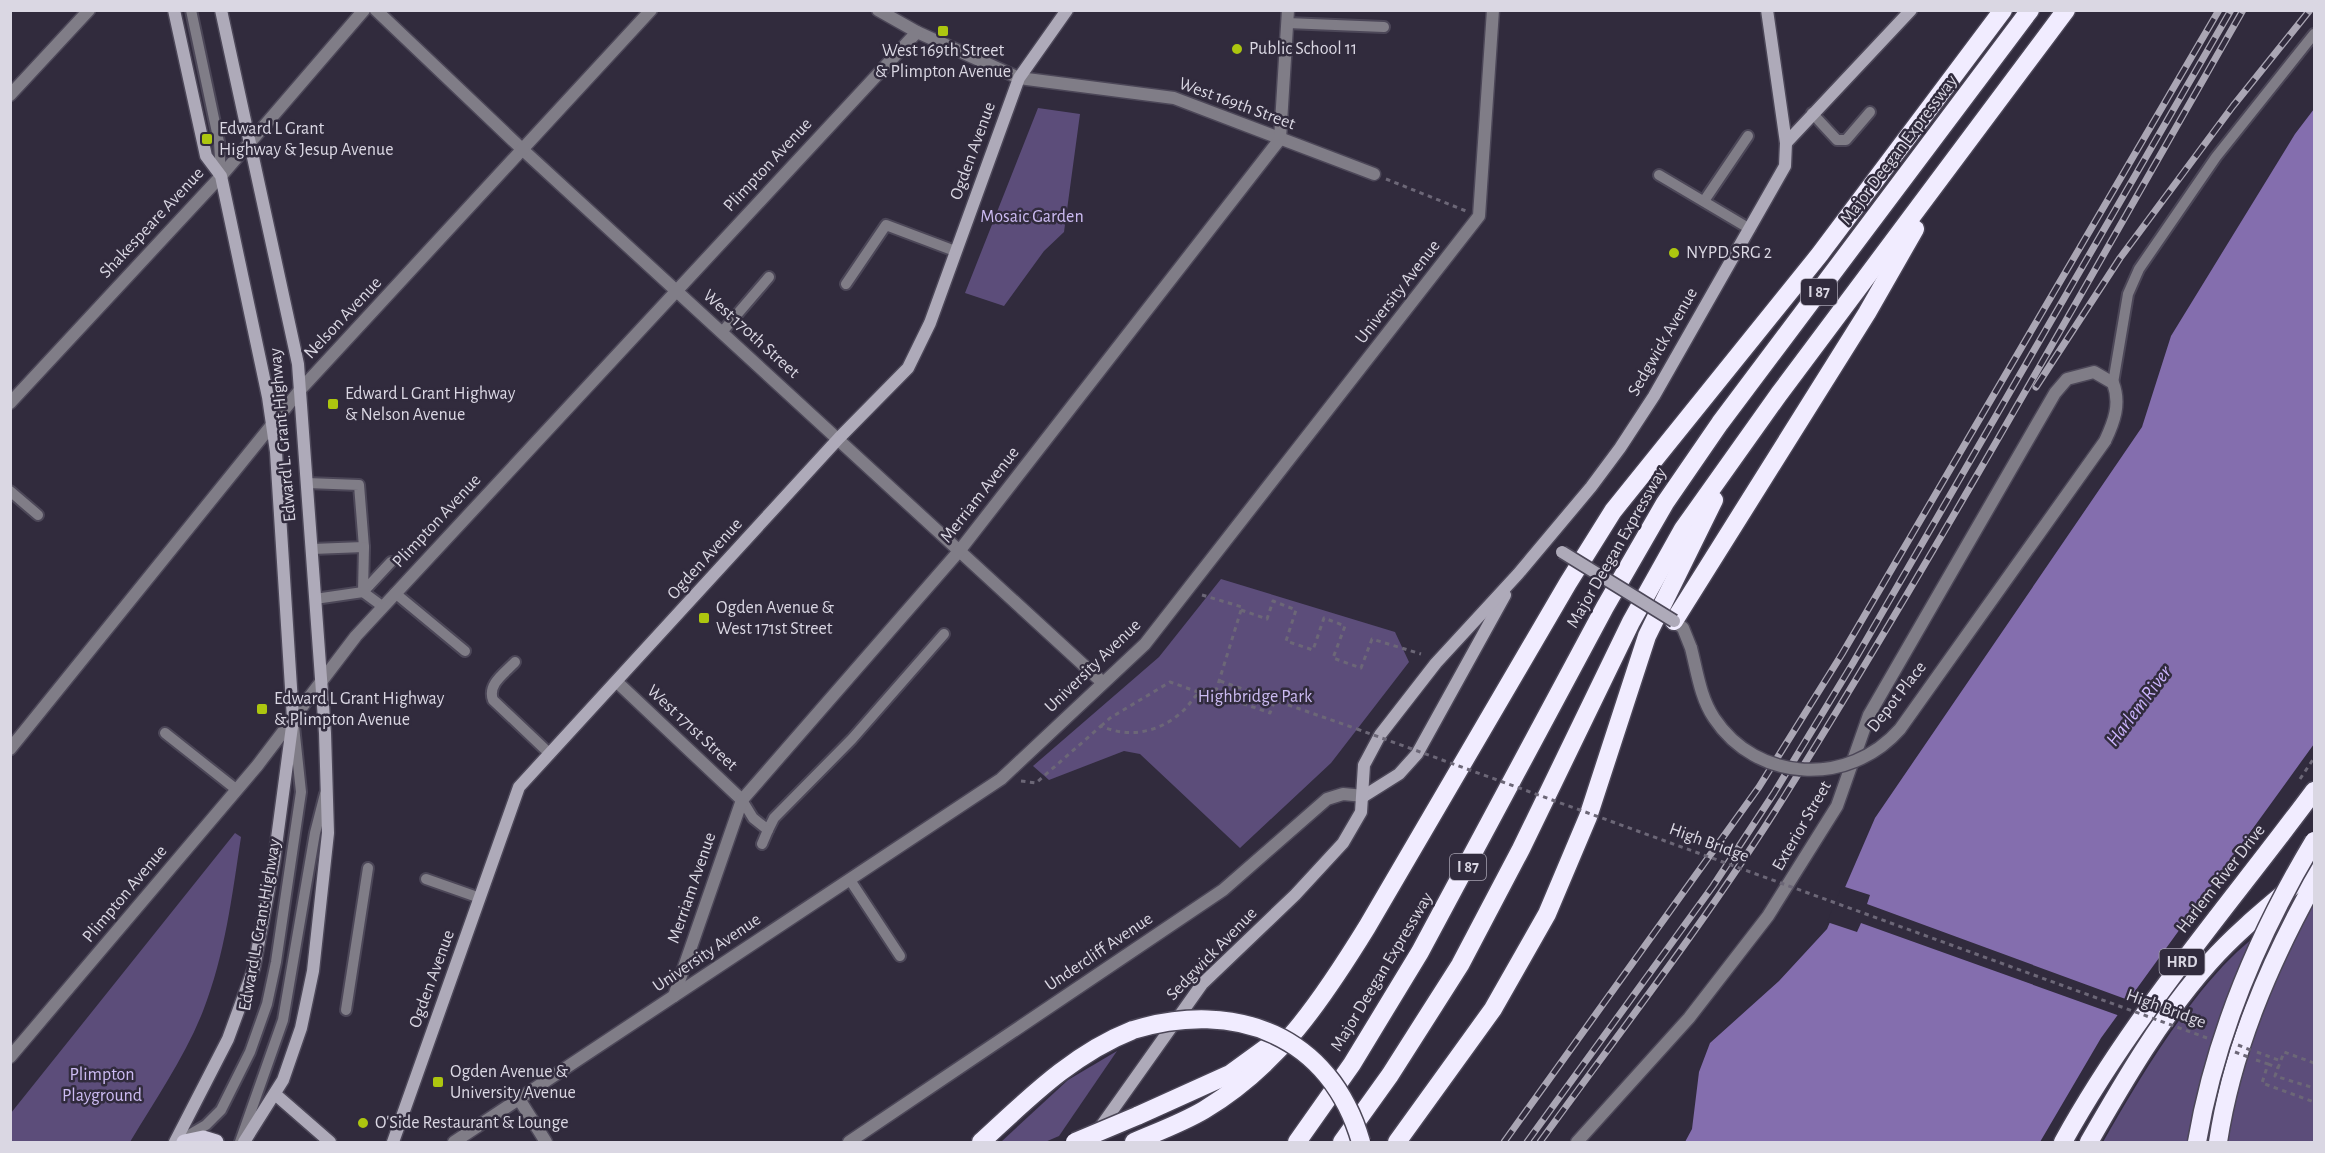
<svg xmlns="http://www.w3.org/2000/svg" width="2325" height="1153" viewBox="0 0 2325 1153" font-family="'Alegreya Sans',sans-serif">
  <style>
    .green { fill: #5c4d7a }
    .water { fill: #846eae }
    .pier { fill: #312b3d }
    .lines { fill: none; stroke-linecap: round; stroke-linejoin: round }
    .lane-casing { stroke: #4c4758; stroke-width: 14 }
    .street-casing { stroke: #4c4758; stroke-width: 15 }
    .secondary-casing { stroke: #4c4758; stroke-width: 15 }
    .primary-casing { stroke: #4c4758; stroke-width: 18 }
    .highway-casing { stroke: #4c4758; stroke-width: 21 }
    .path { stroke: #6c6777; stroke-width: 3; stroke-dasharray: 4.5 4.5; stroke-linecap: butt }
    .lane { stroke: #807d87; stroke-width: 10 }
    .street { stroke: #807d87; stroke-width: 12 }
    .secondary { stroke: #aeaab9; stroke-width: 12 }
    .primary { stroke: #d1ccdf; stroke-width: 15 }
    .highway { stroke: #f1ecff; stroke-width: 18 }
    .rail-casing { stroke: #aaa6b4; stroke-width: 7 }
    .rail { stroke: #312b3d; stroke-width: 4.5; stroke-dasharray: 14; stroke-linecap: butt }
    .street-bridge-casing { stroke: #4c4758; stroke-width: 15; stroke-linecap: butt }
    .secondary-bridge-casing { stroke: #4c4758; stroke-width: 15; stroke-linecap: butt }
    .highway-bridge-casing { stroke: #4c4758; stroke-width: 21; stroke-linecap: butt }
    .path-bridge { stroke: #6c6777; stroke-width: 3; stroke-dasharray: 4.5 4.5; stroke-linecap: butt }
    .street-bridge { stroke: #807d87; stroke-width: 12 }
    .secondary-bridge { stroke: #aeaab9; stroke-width: 12 }
    .highway-bridge { stroke: #f1ecff; stroke-width: 18 }
    .poi-dot { fill: #adc60f; stroke: #312b3d; stroke-width: 2 }
    .labels { text-anchor: middle; dominant-baseline: central; stroke-width: 5; stroke-linejoin: round; paint-order: stroke }
    .shield { fill: #312b3d; stroke: #a7a3b1; stroke-width: 1.5 }
    .shield-label { font-size: 16px; font-weight: bold; fill: #dad7e3 }
    .poi-label { font-size: 18px; fill: #dad7e3; stroke: #312b3d; text-anchor: start }
    .street-label { font-size: 18px; fill: #dad7e3; stroke: #312b3d }
    .park-label { font-size: 18px; fill: #ccbbf2; stroke: #312b3d }
    .water-label { font-size: 20px; font-style: italic; fill: #cab3fb; stroke: #312b3d }
  </style>
  <rect width="100%" height="100%" fill="#312b3d"/>
  <g class="green">
    <path d="M 1038,108 L 1080,114 L 1064,232 L 1044,251 L 1004,306 L 965,293 Z"/>
    <path d="M 1221,579 L 1395,632 L 1409,662 L 1331,763 L 1240,848 L 1140,754 L 1124,751 L 1049,780 L 1033,766 L 1159,657 Z"/>
    <path d="M 235,833 L 241,837 C 232,896 225,955 203,1011 C 185,1057 155,1100 130,1142 L 11,1142 L 11,1113 Z"/>
    <path d="M 2314,887 L 2314,1142 L 2103,1142 C 2137,1082 2187,999 2237,952 C 2262,929 2289,909 2314,887 Z"/>
    <path d="M 1117,1051 L 1059,1136 L 1045,1142 L 1001,1142 L 1068,1080 Z"/>
  </g>
  <path class="water" d="M 2314,109 L 2314,744 L 2101,1038 L 2040,1142 L 1685,1142 L 1692,1129 L 1699,1072 L 1710,1043 L 1779,981 L 1827,929 L 1875,818 L 2142,427 L 2171,336 L 2295,134 Z"/>
  <path class="pier" d="M 1842,886 L 1870,895 L 1867,904 L 2131,1001 L 2120,1016 L 1861,923 L 1857,932 L 1827,922 Z"/>
  <g class="lines">
    <g class="lane-casing">
      <g id="lane">
        <path d="M 191,10 L 219,142 L 221,176"/>
        <path d="M 1287,23 L 1384,27"/>
        <path d="M 1812,113 L 1837,140 L 1846,140 L 1870,112"/>
        <path d="M 1659,175 L 1750,229"/>
        <path d="M 1704,201 L 1748,136"/>
        <path d="M 846,284 L 886,225 L 955,251"/>
        <path d="M 722,332 L 769,277"/>
        <path d="M 2113,383 L 2128,294 L 2139,269 L 2216,157 L 2314,34"/>
        <path d="M 307,483 L 359,485 L 364,547 L 312,549"/>
        <path d="M 10,491 L 38,515"/>
        <path d="M 363,592 L 364,547"/>
        <path d="M 363,592 L 382,606"/>
        <path d="M 395,593 L 465,651"/>
        <path d="M 315,599 L 363,592 L 391,562"/>
        <path d="M 515,662 C 505,673 487,684 493,700 L 550,754"/>
        <path d="M 165,733 L 237,790"/>
        <path d="M 742,800 L 753,818 L 768,830 L 774,818 L 852,739 L 944,634"/>
        <path d="M 762,844 L 768,830"/>
        <path d="M 426,879 L 480,898"/>
        <path d="M 850,880 L 900,956"/>
        <path d="M 346,1010 L 368,868"/>
        <path d="M 182,1139 L 206,1125 L 221,1110 L 250,1052 L 267,1004 L 276,962 L 301,792 L 294,726"/>
        <path d="M 240,1142 L 283,1020 L 315,833 L 325,794"/>
      </g>
    </g>
    <g class="street-casing">
      <g id="street">
        <path d="M 376,10 L 523,150 L 1102,682"/>
        <path d="M 878,10 L 917,32 L 1019,78 L 1174,98 L 1374,174"/>
        <path d="M 10,95 L 89,10"/>
        <path d="M 10,403 L 221,176 L 364,10"/>
        <path d="M 1674,621 L 1683,628 L 1691,648"/>
        <path d="M 617,682 L 742,800"/>
        <path d="M 10,749 L 300,390 L 651,10"/>
        <path d="M 674,996 L 742,800 L 960,550 L 1280,139 L 1288,10"/>
        <path d="M 10,1057 L 257,766 L 356,636 L 917,32"/>
        <path d="M 519,1099 L 546,1142"/>
        <path d="M 454,1142 L 1001,779 L 1145,644 L 1479,216 L 1493,10"/>
        <path d="M 849,1142 L 1223,890 L 1327,799 L 1343,794 L 1364,796"/>
        <path d="M 1577,1142 L 1689,1018 L 1768,916 L 1837,806 L 1869,715 L 2055,393 L 2067,379 L 2094,372 L 2113,383 C 2121,404 2114,422 2105,441"/>
      </g>
    </g>
    <g class="secondary-casing">
      <g id="secondary">
        <path d="M 174,10 L 206,156 L 221,176 L 268,397 L 276,452 L 293,719 L 274,861 L 254,968 L 228,1039 L 175,1142"/>
        <path d="M 221,10 L 298,364 L 325,733 L 328,833 L 313,971 L 301,1028 L 283,1080 L 244,1142"/>
        <path d="M 1786,143 L 1911,10"/>
        <path d="M 1364,796 L 1399,774 L 1417,754 L 1505,595"/>
        <path d="M 275,1094 L 330,1142"/>
        <path d="M 1097,1132 L 1202,984 L 1295,895 L 1343,843 L 1361,812 L 1364,765 L 1380,735 L 1436,663 L 1518,574 L 1591,487 L 1620,448 L 1654,396 L 1785,166 L 1786,143 L 1767,10"/>
        <path d="M 393,1142 L 519,787 L 839,438 L 908,368 L 930,323 L 1019,78 L 1067,10"/>
      </g>
    </g>
    <g class="primary-casing">
      <path id="primary" d="M 184,1142 L 203,1138 L 216,1142"/>
    </g>
    <g class="highway-casing">
      <g id="highway">
        <path d="M 1674,621 L 1867,313 L 1915,229"/>
        <path d="M 1137,1116 L 1230,1074 L 1274,1042"/>
        <path d="M 981,1142 C 1028,1099 1072,1054 1133,1030"/>
        <path d="M 1134,1142 C 1157,1132 1182,1123 1204,1110 C 1279,1065 1322,1000 1367,927 L 1568,583 L 1613,511 L 1820,254 L 2003,10"/>
        <path d="M 1297,1142 L 1352,1064 L 1420,952 L 1605,607 L 1665,503 L 1720,423 L 2030,10"/>
        <path d="M 1342,1142 L 1390,1075 L 1460,965 L 1521,849 L 1631,622 L 1683,529 L 1779,394 L 2066,10"/>
        <path d="M 1397,1142 L 1493,1009 L 1547,914 L 1588,817 L 1647,636 L 1714,500"/>
        <path d="M 2063,1142 C 2133,1015 2228,907 2314,791"/>
        <path d="M 2089,1142 C 2124,1081 2161,1017 2209,963 C 2240,928 2278,899 2314,868"/>
        <path d="M 2218,1142 C 2232,1050 2269,964 2314,883"/>
      </g>
    </g>
    <g class="path">
      <path d="M 1386,179 L 1466,211"/>
      <path d="M 1202,595 L 1242,607 L 1215,694"/>
      <path d="M 1241,610 L 1267,619 L 1273,601 L 1296,610 L 1286,641 L 1313,650 L 1324,618 L 1345,626 L 1333,658 L 1361,668 L 1372,639 L 1421,654"/>
      <path d="M 1220,681 L 1357,729"/>
      <path d="M 1101,726 L 1110,718 L 1170,682 L 1198,692"/>
      <path d="M 2300,779 L 2314,758"/>
      <path d="M 1021,781 L 1036,783 L 1101,726 C 1130,739 1161,732 1184,710 C 1191,703 1195,694 1204,690 L 1270,713 L 1275,700"/>
      <path d="M 2257,1052 L 2281,1061"/>
      <path d="M 2256,1060 L 2268,1064 L 2262,1083 L 2314,1102"/>
      <path d="M 2314,1063 L 2284,1052 L 2275,1076 L 2314,1088"/>
      <path d="M 2268,1064 L 2279,1068"/>
    </g>
    <use href="#lane" class="lane"/>
    <use href="#street" class="street"/>
    <use href="#secondary" class="secondary"/>
    <use href="#primary" class="primary"/>
    <use href="#highway" class="highway"/>
    <g class="rail-casing">
      <g id="rail">
        <path d="M 2036,387 L 2120,258 L 2233,106 L 2310,10"/>
        <path d="M 1504,1142 L 1759,787 L 1842,654 L 2219,10"/>
        <path d="M 1527,1142 L 1713,886 L 1774,793 L 1853,663 L 2231,10"/>
        <path d="M 1540,1142 C 1622,1029 1709,917 1784,797 C 1944,540 2092,274 2243,10"/>
      </g>
    </g>
    <use href="#rail" class="rail"/>
    <g class="street-bridge-casing">
      <path id="street-bridge" d="M 1691,648 C 1697,671 1700,697 1714,718 C 1757,783 1849,787 1900,729 L 2105,441"/>
    </g>
    <g class="secondary-bridge-casing">
      <path id="secondary-bridge" d="M 1562,552 L 1674,621"/>
    </g>
    <g class="highway-bridge-casing">
      <g id="highway-bridge">
        <path d="M 1133,1030 C 1235,999 1330,1035 1361,1142"/>
        <path d="M 1075,1142 L 1137,1116"/>
        <path d="M 2197,1142 C 2215,1037 2259,933 2314,841"/>
      </g>
    </g>
    <g class="path-bridge">
      <path d="M 1357,729 L 2207,1038"/>
      <path d="M 2238,1045 L 2253,1051"/>
      <path d="M 2235,1052 L 2251,1058"/>
    </g>
    <use href="#street-bridge" class="street-bridge"/>
    <use href="#secondary-bridge" class="secondary-bridge"/>
    <use href="#highway-bridge" class="highway-bridge"/>
  </g>
  <g class="poi-dot">
    <rect x="937" y="25" width="12" height="12" rx="3"/>
    <circle cx="1237" cy="49" r="6"/>
    <rect x="201" y="133" width="12" height="12" rx="3"/>
    <circle cx="1674" cy="253" r="6"/>
    <rect x="327" y="398" width="12" height="12" rx="3"/>
    <rect x="698" y="612" width="12" height="12" rx="3"/>
    <rect x="256" y="703" width="12" height="12" rx="3"/>
    <rect x="432" y="1076" width="12" height="12" rx="3"/>
    <circle cx="363" cy="1123" r="6"/>
  </g>
  <g class="labels">
    <g class="shield">
      <rect x="1801" y="279" width="36" height="26" rx="4.5"/>
      <rect x="1450" y="854" width="36" height="26" rx="4.5"/>
      <rect x="2159.5" y="949" width="45" height="26" rx="4.5"/>
    </g>
    <g class="shield-label">
      <text x="1819" y="292">I 87</text>
      <text x="1468" y="867">I 87</text>
      <text x="2182" y="962">HRD</text>
    </g>
    <g class="poi-label">
      <text x="1249" y="49">Public School 11</text>
      <text x="943" y="51" text-anchor="middle">West 169th Street<tspan x="943" dy="21">&amp; Plimpton Avenue</tspan></text>
      <text x="219" y="129">Edward L Grant<tspan x="219" dy="21">Highway &amp; Jesup Avenue</tspan></text>
      <text x="1686" y="253">NYPD SRG 2</text>
      <text x="345" y="394">Edward L Grant Highway<tspan x="345" dy="21">&amp; Nelson Avenue</tspan></text>
      <text x="716" y="608">Ogden Avenue &amp;<tspan x="716" dy="21">West 171st Street</tspan></text>
      <text x="274" y="699">Edward L Grant Highway<tspan x="274" dy="21">&amp; Plimpton Avenue</tspan></text>
      <text x="450" y="1072">Ogden Avenue &amp;<tspan x="450" dy="21">University Avenue</tspan></text>
      <text x="375" y="1123">O'Side Restaurant &amp; Lounge</text>
    </g>
    <g class="street-label">
      <text transform="translate(1237 104) rotate(20)">West 169th Street</text>
      <text transform="translate(1899 150) rotate(-53)">Major Deegan Expressway</text>
      <text transform="translate(973 151) rotate(-70)">Ogden Avenue</text>
      <text transform="translate(768 165) rotate(-47)">Plimpton Avenue</text>
      <text transform="translate(152 223) rotate(-47)">Shakespeare Avenue</text>
      <text transform="translate(1398 292) rotate(-52)">University Avenue</text>
      <text transform="translate(343 318) rotate(-47)">Nelson Avenue</text>
      <text transform="translate(751 334) rotate(42)">West 170th Street</text>
      <text transform="translate(1663 342) rotate(-60)">Sedgwick Avenue</text>
      <text transform="translate(283 435) rotate(-95)">Edward L. Grant Highway</text>
      <text transform="translate(980 495) rotate(-52)">Merriam Avenue</text>
      <text transform="translate(437 521) rotate(-47)">Plimpton Avenue</text>
      <text transform="translate(1617 548) rotate(-60)">Major Deegan Expressway</text>
      <text transform="translate(705 559) rotate(-48)">Ogden Avenue</text>
      <text transform="translate(1093 666) rotate(-44)">University Avenue</text>
      <text transform="translate(1897 697) rotate(-52)">Depot Place</text>
      <text transform="translate(692 728) rotate(43)">West 171st Street</text>
      <text transform="translate(1802 826) rotate(-60)">Exterior Street</text>
      <text transform="translate(1709 843) rotate(20)">High Bridge</text>
      <text transform="translate(2221 879) rotate(-52)">Harlem River Drive</text>
      <text transform="translate(692 888) rotate(-71)">Merriam Avenue</text>
      <text transform="translate(125 894) rotate(-50)">Plimpton Avenue</text>
      <text transform="translate(260 925) rotate(-80)">Edward L. Grant Highway</text>
      <text transform="translate(1099 952) rotate(-34)">Undercliff Avenue</text>
      <text transform="translate(707 953) rotate(-34)">University Avenue</text>
      <text transform="translate(1212 954) rotate(-46)">Sedgwick Avenue</text>
      <text transform="translate(1382 972) rotate(-59)">Major Deegan Expressway</text>
      <text transform="translate(432 979) rotate(-70)">Ogden Avenue</text>
      <text transform="translate(2166 1009) rotate(20)">High Bridge</text>
    </g>
    <g class="park-label">
      <text x="1032" y="217">Mosaic Garden</text>
      <text x="1255" y="697">Highbridge Park</text>
      <text x="102" y="1075">Plimpton<tspan x="102" dy="21">Playground</tspan></text>
    </g>
    <g class="water-label">
      <text transform="translate(2139 706) rotate(-53)">Harlem River</text>
    </g>
  </g>
  <rect width="2325" height="1153" fill="none" stroke="#dad7e3" stroke-width="24"/>
</svg>
